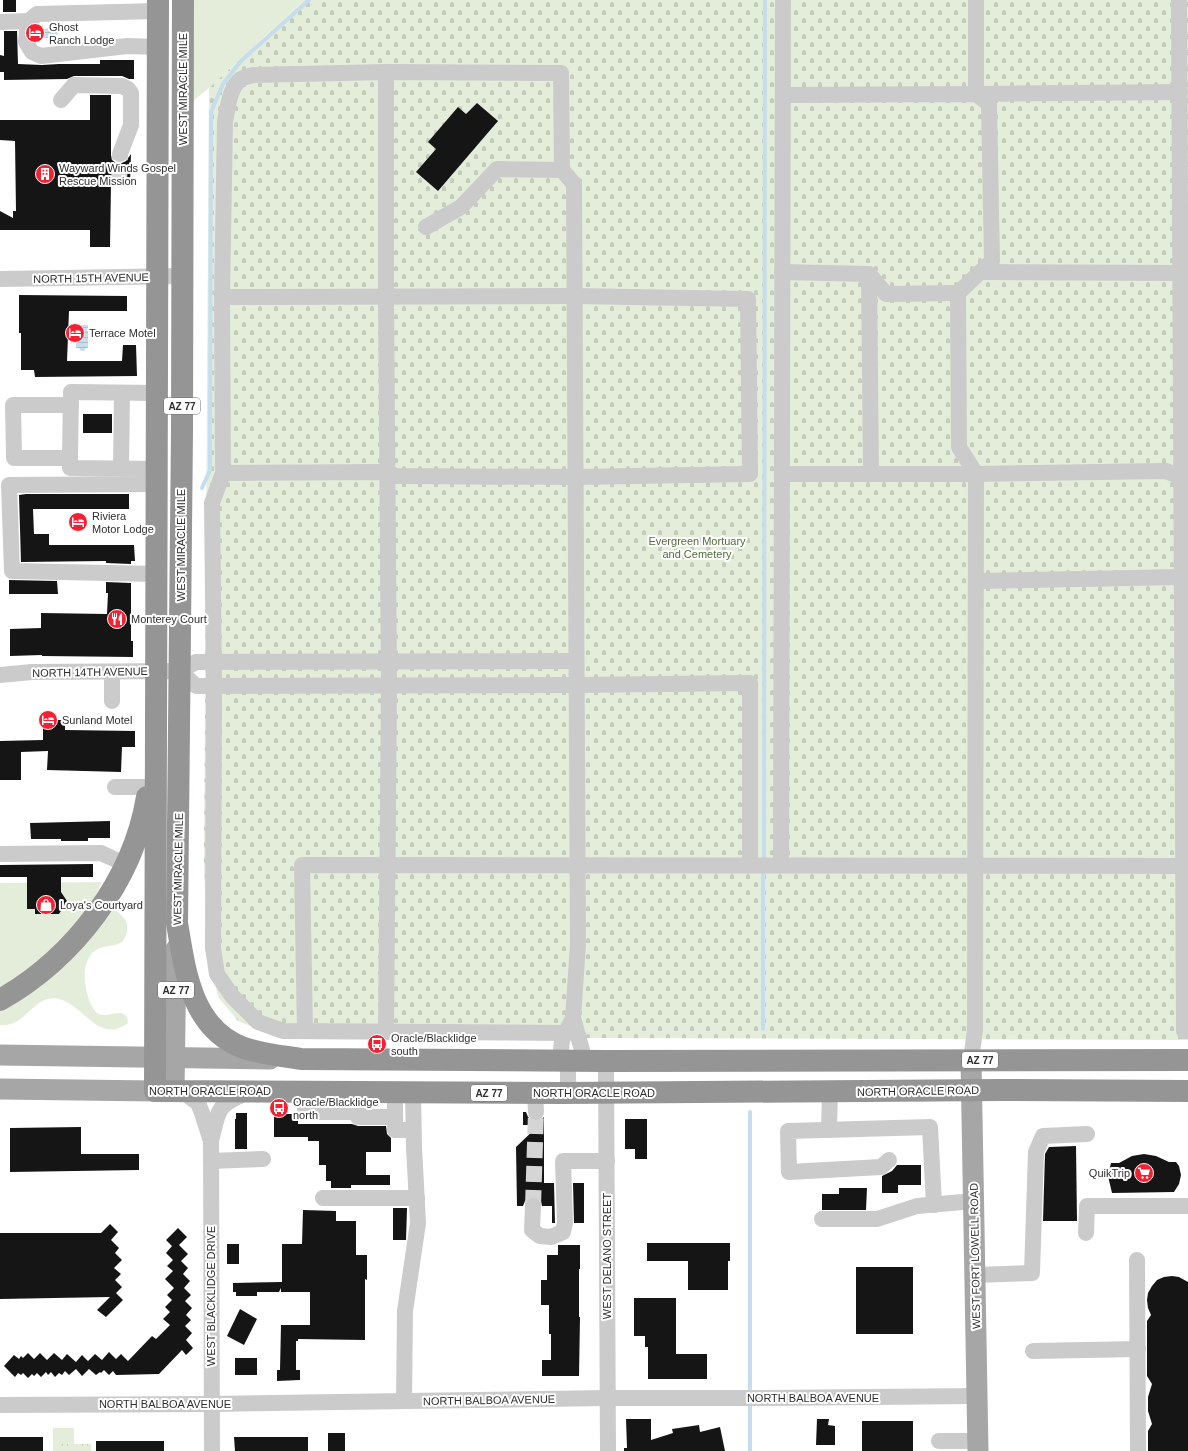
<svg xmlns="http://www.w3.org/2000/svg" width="1188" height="1451" viewBox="0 0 1188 1451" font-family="Helvetica,sans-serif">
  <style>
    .green { fill: #e4edda }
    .cemetery { fill: url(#cemetery-stones) }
    .park { fill: url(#park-crowns) }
    .water { fill: url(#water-rules) }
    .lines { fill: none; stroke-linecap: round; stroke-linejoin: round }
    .stream { stroke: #c4deee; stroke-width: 4 }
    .building { fill: #151515 }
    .minor-tunnel { stroke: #d5d5d5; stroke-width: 16; stroke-dasharray: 16 8; stroke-linecap: butt }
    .minor { stroke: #cbcbcb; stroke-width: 16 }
    .major { stroke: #a6a6a6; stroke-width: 21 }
    .highway { stroke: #959595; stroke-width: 22 }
    .labels { text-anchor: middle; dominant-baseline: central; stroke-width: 4; stroke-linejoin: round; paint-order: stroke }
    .shield { fill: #fff; stroke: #6d6d6d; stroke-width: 1 }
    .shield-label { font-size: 10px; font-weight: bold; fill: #2e2e2e }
    .poi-label { font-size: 11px; fill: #2e2e2e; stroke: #fff; text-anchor: start }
    .street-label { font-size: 11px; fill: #2e2e2e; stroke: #fff }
    .park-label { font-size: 11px; fill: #516d38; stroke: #fff }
  </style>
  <defs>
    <pattern id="cemetery-stones" width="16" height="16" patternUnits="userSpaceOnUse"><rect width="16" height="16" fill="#e4edda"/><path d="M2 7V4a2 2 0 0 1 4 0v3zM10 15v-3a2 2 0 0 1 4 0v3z" fill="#c4ccbb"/></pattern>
    <pattern id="park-crowns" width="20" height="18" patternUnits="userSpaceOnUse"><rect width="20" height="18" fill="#e4edda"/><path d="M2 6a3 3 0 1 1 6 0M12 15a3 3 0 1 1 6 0" fill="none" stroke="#c4ccbb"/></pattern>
    <pattern id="water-rules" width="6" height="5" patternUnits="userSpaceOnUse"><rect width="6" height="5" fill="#c4deee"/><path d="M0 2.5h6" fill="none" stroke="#a9bfcc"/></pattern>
  </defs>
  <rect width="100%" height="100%" fill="#fff"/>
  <g class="green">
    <path d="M 183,0 L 304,0 L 209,88 L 183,109 Z"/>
    <path d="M 102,882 L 90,907 L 63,942 L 0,991 L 0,883 Z"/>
    <path d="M 110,907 C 121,914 131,920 126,935 C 125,939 122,943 118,944 C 112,946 104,946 98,949 C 90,952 87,961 85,969 C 83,980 88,1008 99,1014 C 109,1019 127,1004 128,1023 C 99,1045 84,1005 59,999 C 33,993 27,1028 0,1025 L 0,1008 Z"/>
    <rect x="53" y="1428" width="21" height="16"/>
  </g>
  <path class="cemetery" d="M 304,0 L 1188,0 L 1188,1040 L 276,1037 L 238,1021 L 218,997 L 207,946 L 204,861 L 209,88 Z"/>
  <rect class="park" x="53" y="1444" width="38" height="7"/>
  <g class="water">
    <path d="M 48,28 L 56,30 L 59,32 C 54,41 44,38 36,35 L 36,33 L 40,30 Z"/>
    <path d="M 76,325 L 88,325 L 88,348 L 86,348 L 84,351 L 81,351 L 79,348 L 76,348 Z"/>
  </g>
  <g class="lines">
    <g class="stream">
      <path d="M 202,488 L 210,470 L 211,112 L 223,84 L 241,61 L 309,0"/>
      <path d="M 764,862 L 765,0"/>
      <path d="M 763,1029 L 763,869"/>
      <path d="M 750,1395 L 750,1112"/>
      <path d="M 750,1401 L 750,1451"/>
    </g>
  </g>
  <g class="building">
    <rect x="3" y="0" width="13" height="12"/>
    <path d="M 4,31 L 17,31 L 18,64 L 42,65 L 59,64 L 100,64 L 100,60 L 134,60 L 134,79 L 129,79 L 122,76 L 74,76 L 67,79 L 4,80 L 4,72 L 0,72 L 0,55 L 4,56 Z"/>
    <path d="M 90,95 L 111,95 L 111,155 L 112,160 L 116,163 L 122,163 L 126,161 L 131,154 L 130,184 L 111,184 L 110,247 L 90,247 L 90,230 L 0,230 L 0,211 L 13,218 L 13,211 L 16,211 L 15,141 L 0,140 L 0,120 L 90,120 Z"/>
    <path d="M 477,103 L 498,121 L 438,191 L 416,172 L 436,149 L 428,142 L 458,107 L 466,114 Z"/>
    <path d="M 19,295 L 127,296 L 127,311 L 69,311 L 67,361 L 122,361 L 123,345 L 136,345 L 137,376 L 35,377 L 34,370 L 21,370 L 21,333 L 19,333 Z"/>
    <rect x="83" y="414" width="29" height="19"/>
    <path d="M 26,494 L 129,494 L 129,509 L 33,509 L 34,534 L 49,534 L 49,545 L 134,545 L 135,561 L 131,561 L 131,564 L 106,563 L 106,561 L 21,562 L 19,495 Z"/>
    <path d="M 9,580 L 57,581 L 58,594 L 9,594 Z"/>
    <path d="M 106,582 L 131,583 L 131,641 L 133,641 L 133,657 L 42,656 L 42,655 L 10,656 L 10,629 L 41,628 L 41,613 L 107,614 L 108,593 L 106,593 Z"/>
    <path d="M 43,720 L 65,720 L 65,730 L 135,731 L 135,747 L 122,747 L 121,772 L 47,770 L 48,751 L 21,752 L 21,780 L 0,780 L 0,741 L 43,740 Z"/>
    <path d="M 110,821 L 110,838 L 88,838 L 88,841 L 61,841 L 61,839 L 31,839 L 30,823 Z"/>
    <path d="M 93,864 L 93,877 L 61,877 L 61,892 L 67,901 L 59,914 L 35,914 L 35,909 L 27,909 L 27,877 L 0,877 L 0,865 Z"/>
    <path d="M 523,1112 L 526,1112 L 528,1117 L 532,1121 L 537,1121 L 541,1120 L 544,1117 L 544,1183 L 554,1183 L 555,1223 L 552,1223 L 552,1206 L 542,1206 L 541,1201 L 538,1198 L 533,1197 L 529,1197 L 525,1201 L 523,1206 L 517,1206 L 516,1147 L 539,1125 L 523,1125 Z"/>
    <path d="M 236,1113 L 247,1113 L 247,1149 L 235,1149 L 235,1119 L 236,1119 Z"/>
    <path d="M 274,1114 L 296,1114 L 298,1119 L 298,1124 L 352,1124 L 358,1126 L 386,1126 L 387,1134 L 391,1138 L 391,1152 L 366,1152 L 366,1175 L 390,1175 L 390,1185 L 351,1185 L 351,1188 L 331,1188 L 331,1181 L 326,1181 L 326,1165 L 319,1165 L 319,1141 L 308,1141 L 308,1137 L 274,1137 Z"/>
    <path d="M 625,1119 L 647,1119 L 647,1159 L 635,1159 L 635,1149 L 625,1149 Z"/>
    <path d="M 81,1127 L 81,1154 L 139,1154 L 139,1170 L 10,1172 L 10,1128 Z"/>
    <path d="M 1076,1146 L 1077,1221 L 1043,1221 L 1045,1154 L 1049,1147 Z"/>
    <path d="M 1144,1154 L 1156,1156 L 1169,1162 L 1176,1162 L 1179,1166 L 1181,1175 L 1179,1184 L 1174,1192 L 1112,1193 L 1108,1176 L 1111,1163 L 1119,1163 L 1132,1156 Z"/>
    <path d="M 897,1165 L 921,1165 L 921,1185 L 898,1185 L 898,1193 L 882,1193 L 882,1176 L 892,1171 Z"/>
    <path d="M 573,1183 L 584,1183 L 584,1223 L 574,1223 Z"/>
    <path d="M 839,1188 L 867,1188 L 866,1210 L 822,1210 L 822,1194 L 839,1194 Z"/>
    <path d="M 393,1208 L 407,1208 L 406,1240 L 393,1240 Z"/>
    <path d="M 303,1210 L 336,1211 L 336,1221 L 356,1221 L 356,1255 L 367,1255 L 367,1280 L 365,1279 L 365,1340 L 298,1339 L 298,1341 L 296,1341 L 296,1370 L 300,1370 L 300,1380 L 277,1381 L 277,1370 L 280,1370 L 281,1325 L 310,1325 L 310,1292 L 281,1292 L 281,1288 L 279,1292 L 257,1292 L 257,1296 L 236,1296 L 236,1292 L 233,1292 L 233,1283 L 282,1282 L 282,1244 L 302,1244 Z"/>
    <path d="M 110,1224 L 118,1232 L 111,1240 L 119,1248 L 115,1253 L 122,1260 L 114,1268 L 121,1274 L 115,1280 L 122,1287 L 116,1293 L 123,1300 L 106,1317 L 97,1310 L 110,1297 L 0,1299 L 0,1233 L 101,1233 Z"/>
    <path d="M 178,1228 L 187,1237 L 179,1245 L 188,1254 L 181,1261 L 188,1268 L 183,1274 L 190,1281 L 184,1288 L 191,1295 L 185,1301 L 192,1308 L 186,1315 L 191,1320 L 185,1326 L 192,1333 L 186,1340 L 193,1348 L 186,1355 L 182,1350 L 159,1374 L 116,1375 L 113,1371 L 109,1375 L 104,1370 L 101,1373 L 100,1372 L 96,1375 L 89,1369 L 82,1376 L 76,1369 L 69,1375 L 65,1371 L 62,1375 L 59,1373 L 55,1377 L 51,1372 L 48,1375 L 46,1372 L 41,1377 L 37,1373 L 34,1376 L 32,1374 L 28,1378 L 23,1373 L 21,1375 L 18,1373 L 15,1377 L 4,1366 L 14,1355 L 19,1359 L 21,1356 L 23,1358 L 28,1353 L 34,1359 L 40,1353 L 47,1360 L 54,1353 L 62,1360 L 67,1354 L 76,1362 L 82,1355 L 88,1361 L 95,1354 L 102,1360 L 109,1352 L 116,1359 L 121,1354 L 128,1361 L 152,1336 L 156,1339 L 170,1325 L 163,1319 L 170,1312 L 165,1307 L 172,1300 L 167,1295 L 174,1288 L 165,1279 L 173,1271 L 167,1266 L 173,1260 L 166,1253 L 172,1246 L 166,1240 Z"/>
    <path d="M 647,1243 L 730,1243 L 730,1261 L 728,1261 L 728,1290 L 688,1290 L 688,1261 L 647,1261 Z"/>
    <rect x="227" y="1244" width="12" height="20"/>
    <path d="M 558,1245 L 580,1245 L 580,1269 L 579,1269 L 579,1317 L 580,1317 L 579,1376 L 542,1376 L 542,1360 L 551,1360 L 551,1334 L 549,1334 L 549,1305 L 541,1305 L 541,1280 L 547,1280 L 547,1255 L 558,1255 Z"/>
    <rect x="856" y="1267" width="57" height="67"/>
    <path d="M 1172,1276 L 1179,1277 L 1188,1282 L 1188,1451 L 1148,1451 L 1148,1431 L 1152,1424 L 1148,1411 L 1148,1397 L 1152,1384 L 1147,1376 L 1147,1321 L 1151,1315 L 1148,1308 L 1147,1300 L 1148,1293 L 1152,1286 L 1157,1280 L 1164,1277 Z"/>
    <path d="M 634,1298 L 676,1298 L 676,1354 L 707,1354 L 707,1379 L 648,1379 L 648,1347 L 645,1347 L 645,1336 L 634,1336 Z"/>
    <path d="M 240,1309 L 257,1319 L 244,1345 L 227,1336 Z"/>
    <rect x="235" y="1358" width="22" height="17"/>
    <path d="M 626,1419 L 651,1419 L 651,1440 L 673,1433 L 672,1429 L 699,1425 L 700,1432 L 720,1427 L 725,1451 L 624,1451 L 624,1448 L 627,1448 Z"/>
    <path d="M 817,1419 L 829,1419 L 828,1425 L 835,1426 L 835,1445 L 816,1445 Z"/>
    <rect x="862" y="1421" width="51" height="30"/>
    <rect x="328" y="1433" width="17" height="18"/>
    <rect x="0" y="1437" width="43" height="14"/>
    <path d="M 234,1437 L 308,1437 L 308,1451 L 235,1451 Z"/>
    <rect x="96" y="1441" width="68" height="10"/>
  </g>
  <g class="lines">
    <g class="minor-tunnel">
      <path d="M 119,184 L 120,154"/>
      <path d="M 533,1206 L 536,1112"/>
    </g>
    <g class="minor">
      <path d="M 976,0 L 976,94 L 1180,92"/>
      <path d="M 1179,0 L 1184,1031 L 1188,1031"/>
      <path d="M 158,11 L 37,14 L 29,21 L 27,31 L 26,42 L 32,52 L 41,56 L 127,46 L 158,47"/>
      <path d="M 0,22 L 29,21"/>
      <path d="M 783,95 L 976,94 L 989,104 L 992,261 L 958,293 L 959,447 L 976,474 L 975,1030 L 971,1060"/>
      <path d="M 61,100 L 74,85 L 122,86 L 128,89 L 131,93 L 131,125 L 120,154"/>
      <path d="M 426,227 L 461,207 L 497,169 L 562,170 L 574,184 L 578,944 L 573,1018"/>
      <path d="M 782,272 L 869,274 L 886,294 L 958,293"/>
      <path d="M 981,272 L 1180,273"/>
      <path d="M 869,274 L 871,474"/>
      <path d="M 0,279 L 183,276"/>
      <path d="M 222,297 L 225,121 C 228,108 229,88 241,79 C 244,77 249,76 253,75 L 386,72"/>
      <path d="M 70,458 L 14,458 L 13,405 L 71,405"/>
      <path d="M 121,468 L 122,393"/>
      <path d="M 157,469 L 70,468 L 70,458 L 71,392 L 157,393"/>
      <path d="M 223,473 L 387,472 L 396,476 L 576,477 L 750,474 L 748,299 L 574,296 L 222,297 L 223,473 L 212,503 L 214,685 L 213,948 L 217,974 L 232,996 L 258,1022 L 283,1031 L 566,1033"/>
      <path d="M 782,474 L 976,474 L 1166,471 L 1181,477 L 1188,477"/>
      <path d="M 157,574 L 12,571 L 9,485 L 157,484"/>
      <path d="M 976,581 L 1181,577"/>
      <path d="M 576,661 L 196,662 L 180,671 L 196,686 L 202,686 L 577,685 L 750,683 L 750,865"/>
      <path d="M 112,672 L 112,701"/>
      <path d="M 0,675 L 32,672 L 180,671"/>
      <path d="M 115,787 L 149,787"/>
      <path d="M 0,854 L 101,853 L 125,864"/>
      <path d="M 781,865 L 783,0"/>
      <path d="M 305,1031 L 302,865 L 1182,866"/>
      <path d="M 386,1032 L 389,685 L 386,295 L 386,72 L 561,73 L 562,170"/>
      <path d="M 560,1061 L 562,1040 L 573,1018 L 585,1061"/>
      <path d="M 606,1061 L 608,1451"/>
      <path d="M 182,1091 L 198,1103 L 202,1113 L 211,1141"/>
      <path d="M 305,1091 L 305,1112 L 358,1112"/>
      <path d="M 395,1092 L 395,1130 L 413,1130"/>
      <path d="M 535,1093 L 536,1112"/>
      <path d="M 568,1093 L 568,1061"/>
      <path d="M 358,1105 L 358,1117 L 395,1117"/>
      <path d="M 829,1130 L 830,1091"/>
      <path d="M 889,1160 L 881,1167 L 789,1172 L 788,1131 L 930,1127 L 934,1205"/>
      <path d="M 211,1161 L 263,1159"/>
      <path d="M 323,1198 L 417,1198"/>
      <path d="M 533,1206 L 532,1230 L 540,1236 L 551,1237 L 563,1232 L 565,1223 L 563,1161 L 607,1161"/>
      <path d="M 822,1219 L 877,1219 L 917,1206 L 974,1201"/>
      <path d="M 1086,1233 L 1087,1206 L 1188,1206"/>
      <path d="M 1137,1260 L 1138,1451"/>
      <path d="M 975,1275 L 1032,1273 L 1036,1152 L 1043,1136 L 1087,1134"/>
      <path d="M 1033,1351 L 1138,1349"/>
      <path d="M 404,1401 L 405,1311 L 418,1223 L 414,1147 L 413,1092"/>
      <path d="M 0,1405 L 212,1404 L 608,1398 L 750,1398 L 978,1396"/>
      <path d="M 939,1441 L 978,1441"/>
      <path d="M 212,1451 L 211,1141 C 219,1111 215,1106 246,1093"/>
    </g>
    <g class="major">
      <path d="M 0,1055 L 270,1059"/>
      <path d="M 971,1060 L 978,1451"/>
      <path d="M 0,1089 L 155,1091"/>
      <path d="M 174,1091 L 176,949"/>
    </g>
    <g class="highway">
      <path d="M 158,0 L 155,1091 L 562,1093 L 1000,1090 L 1188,1091"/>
      <path d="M 183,0 L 182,432 L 177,923 C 185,970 191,1029 244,1048 C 262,1054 282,1056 301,1059 L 606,1061 L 1188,1060"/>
      <path d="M 0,1000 C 74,958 133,881 147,797"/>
    </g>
  </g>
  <defs>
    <g id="hotel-disc" transform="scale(1)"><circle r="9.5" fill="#f32131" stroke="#fff"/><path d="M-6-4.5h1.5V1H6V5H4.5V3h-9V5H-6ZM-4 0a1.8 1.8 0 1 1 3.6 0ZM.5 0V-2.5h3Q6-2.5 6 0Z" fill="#fff"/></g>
    <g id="building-disc" transform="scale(1)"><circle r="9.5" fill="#f32131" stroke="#fff"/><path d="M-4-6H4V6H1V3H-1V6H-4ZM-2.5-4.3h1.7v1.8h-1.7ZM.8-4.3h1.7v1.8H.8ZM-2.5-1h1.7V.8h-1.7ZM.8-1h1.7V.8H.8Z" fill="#fff"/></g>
    <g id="restaurant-disc" transform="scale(1)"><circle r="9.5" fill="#f32131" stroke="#fff"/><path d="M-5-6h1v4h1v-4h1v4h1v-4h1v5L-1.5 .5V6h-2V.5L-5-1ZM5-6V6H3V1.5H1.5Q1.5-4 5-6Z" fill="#fff"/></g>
    <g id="shop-disc" transform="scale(1)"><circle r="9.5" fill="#f32131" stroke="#fff"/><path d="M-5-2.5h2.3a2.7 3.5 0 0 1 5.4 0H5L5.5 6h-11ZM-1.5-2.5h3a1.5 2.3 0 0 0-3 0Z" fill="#fff"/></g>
    <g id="bus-disc" transform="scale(1)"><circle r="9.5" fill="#f32131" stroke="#fff"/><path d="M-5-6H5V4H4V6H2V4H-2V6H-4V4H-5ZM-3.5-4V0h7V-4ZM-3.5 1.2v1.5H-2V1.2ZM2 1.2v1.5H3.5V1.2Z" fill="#fff"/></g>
    <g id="supermarket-disc" transform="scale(1)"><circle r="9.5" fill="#f32131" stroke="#fff"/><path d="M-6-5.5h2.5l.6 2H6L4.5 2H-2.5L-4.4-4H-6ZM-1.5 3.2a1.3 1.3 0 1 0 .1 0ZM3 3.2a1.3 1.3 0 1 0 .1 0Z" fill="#fff"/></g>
  </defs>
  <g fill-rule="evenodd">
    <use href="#hotel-disc" x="35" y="33"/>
    <use href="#building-disc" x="45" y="174"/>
    <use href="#hotel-disc" x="75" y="333"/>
    <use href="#hotel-disc" x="78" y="522"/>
    <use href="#restaurant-disc" x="117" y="619"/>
    <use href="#hotel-disc" x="48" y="720"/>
    <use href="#shop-disc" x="46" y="905"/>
    <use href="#bus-disc" x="377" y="1044"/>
    <use href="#bus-disc" x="279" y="1108"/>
    <use href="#supermarket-disc" x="1144" y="1173"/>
  </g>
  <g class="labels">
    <g class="shield">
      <rect x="164" y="398" width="36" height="16" rx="3"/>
      <rect x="158" y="982" width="36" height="16" rx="3"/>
      <rect x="962" y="1052" width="36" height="16" rx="3"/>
      <rect x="471" y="1085" width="36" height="16" rx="3"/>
    </g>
    <g class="shield-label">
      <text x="182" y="406">AZ 77</text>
      <text x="176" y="990">AZ 77</text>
      <text x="980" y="1060">AZ 77</text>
      <text x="489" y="1093">AZ 77</text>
    </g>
    <g class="poi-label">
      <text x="49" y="27">Ghost<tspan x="49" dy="13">Ranch Lodge</tspan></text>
      <text x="59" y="168">Wayward Winds Gospel<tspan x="59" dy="13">Rescue Mission</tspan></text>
      <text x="89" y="333">Terrace Motel</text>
      <text x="92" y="516">Riviera<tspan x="92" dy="13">Motor Lodge</tspan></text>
      <text x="131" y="619">Monterey Court</text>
      <text x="62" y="720">Sunland Motel</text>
      <text x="60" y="905">Loya's Courtyard</text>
      <text x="391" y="1038">Oracle/Blacklidge<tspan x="391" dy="13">south</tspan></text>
      <text x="293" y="1102">Oracle/Blacklidge<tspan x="293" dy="13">north</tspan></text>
      <text x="1130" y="1173" text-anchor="end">QuikTrip</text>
    </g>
    <g class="street-label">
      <text transform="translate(183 89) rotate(-90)">WEST MIRACLE MILE</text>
      <text transform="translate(91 278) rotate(-1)">NORTH 15TH AVENUE</text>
      <text transform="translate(181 545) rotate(-90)">WEST MIRACLE MILE</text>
      <text transform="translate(90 672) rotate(-1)">NORTH 14TH AVENUE</text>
      <text transform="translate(178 869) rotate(-89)">WEST MIRACLE MILE</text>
      <text x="210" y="1091">NORTH ORACLE ROAD</text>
      <text transform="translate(918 1091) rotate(-1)">NORTH ORACLE ROAD</text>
      <text x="594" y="1093">NORTH ORACLE ROAD</text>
      <text transform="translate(607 1256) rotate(-90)">WEST DELANO STREET</text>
      <text transform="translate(975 1256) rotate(-91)">WEST FORT LOWELL ROAD</text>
      <text transform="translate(211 1296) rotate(-90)">WEST BLACKLIDGE DRIVE</text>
      <text x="813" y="1398">NORTH BALBOA AVENUE</text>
      <text transform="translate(489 1400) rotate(-1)">NORTH BALBOA AVENUE</text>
      <text x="165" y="1404">NORTH BALBOA AVENUE</text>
    </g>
    <g class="park-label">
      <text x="697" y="541">Evergreen Mortuary<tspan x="697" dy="13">and Cemetery</tspan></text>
    </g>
  </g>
</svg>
